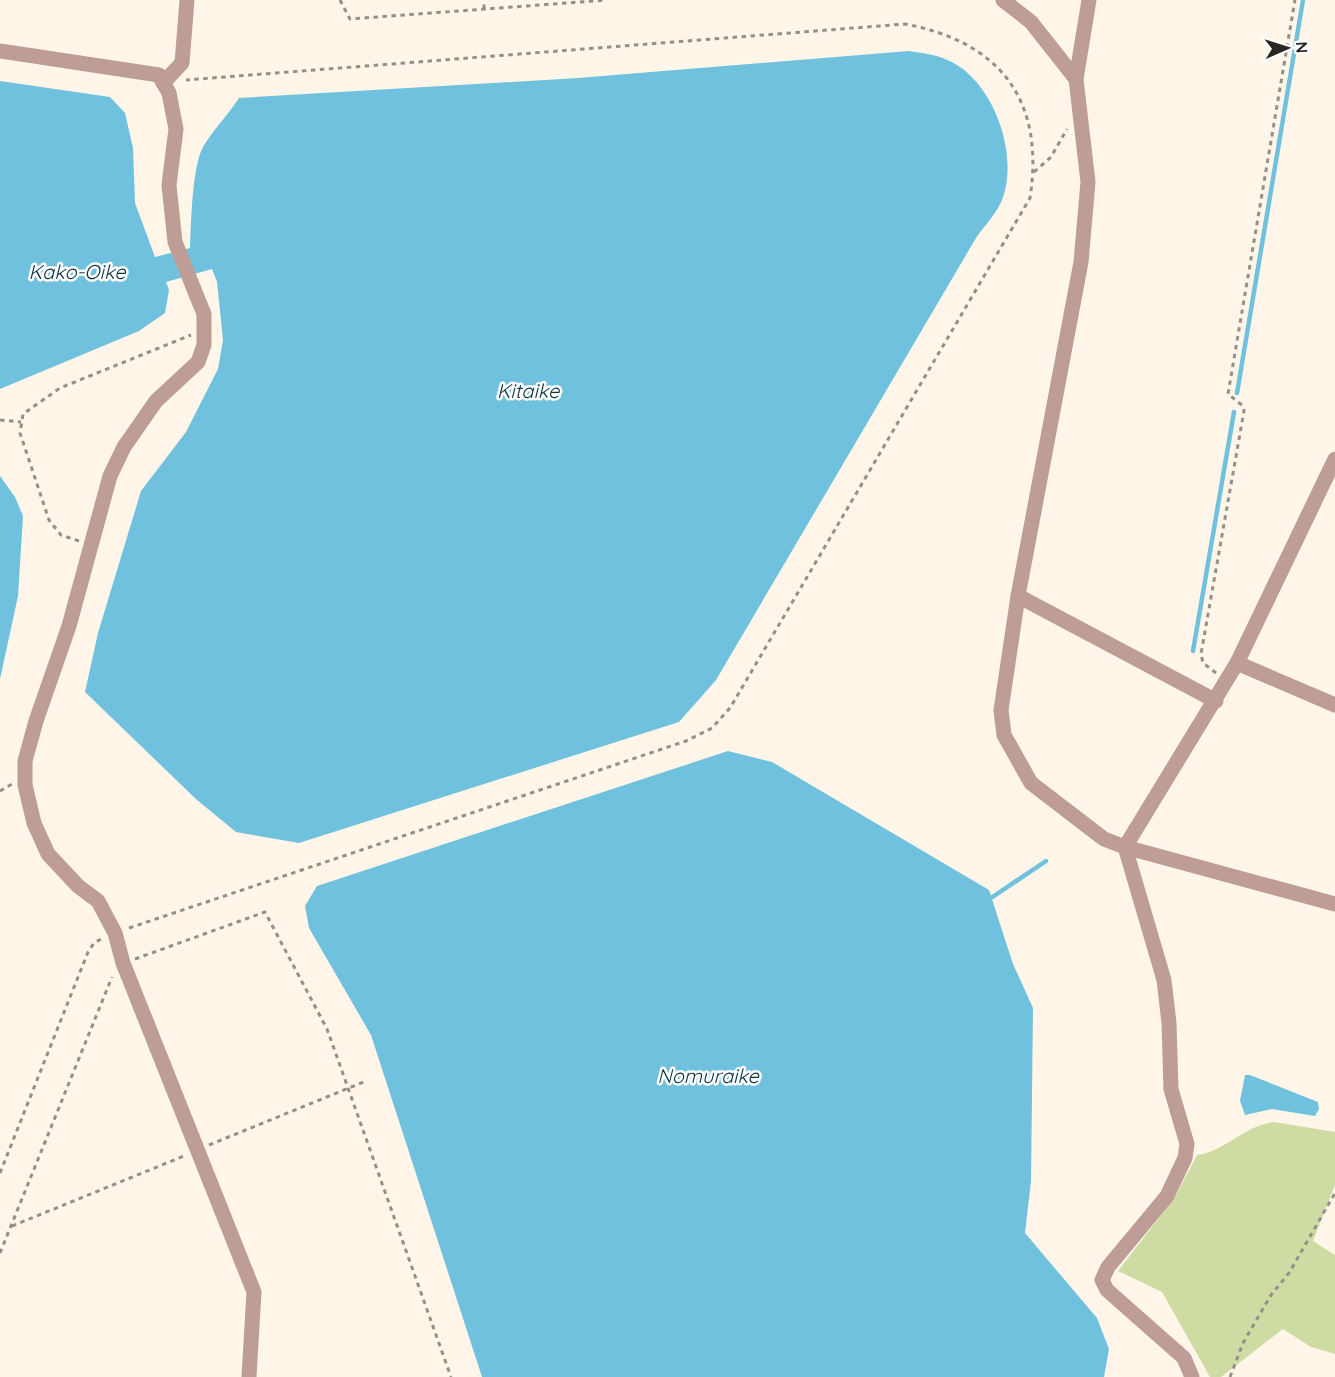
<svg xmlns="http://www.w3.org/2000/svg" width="1335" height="1377" viewBox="0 0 1335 1377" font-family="Quicksand,sans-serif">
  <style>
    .green { fill: #cedca3 }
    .water { fill: #70c1dd }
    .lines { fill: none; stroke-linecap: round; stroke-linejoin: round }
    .stream { stroke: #70c1dd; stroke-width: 4.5 }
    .path { stroke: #968f87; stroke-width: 3; stroke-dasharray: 4.5 4.5; stroke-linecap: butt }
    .minor { stroke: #bd9d96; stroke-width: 15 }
    .labels { text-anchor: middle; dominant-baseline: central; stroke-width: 5; stroke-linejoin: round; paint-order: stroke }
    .water-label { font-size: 20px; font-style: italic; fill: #0d3440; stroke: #fff }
  </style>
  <rect width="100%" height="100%" fill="#fff5e9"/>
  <path class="green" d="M 1274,1122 L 1335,1132 L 1335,1185 L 1313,1241 L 1335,1255 L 1335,1354 L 1311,1347 L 1283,1329 L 1221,1377 L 1210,1377 L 1162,1292 L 1118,1271 L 1175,1197 L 1197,1155 C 1225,1152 1243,1126 1274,1122 Z"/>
  <g class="water">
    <path d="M 909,51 C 921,53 934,54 945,59 C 993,77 1020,155 1002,200 C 997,213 984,226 976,238 L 716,680 L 679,722 L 299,843 L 236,832 L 197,800 L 85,692 L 98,633 L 141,491 L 186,432 L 218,369 L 223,340 L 217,282 L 212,269 L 166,282 L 169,290 L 165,313 L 139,331 L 0,389 L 0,81 L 110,97 L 125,113 L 133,148 L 135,203 L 155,257 L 190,248 C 191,224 192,167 203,147 C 213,130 228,115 239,98 L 578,78 Z"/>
    <path d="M 0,476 L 15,497 L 23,516 L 18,596 L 0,679 Z"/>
    <path d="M 728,751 L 772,762 L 989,890 L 1013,964 L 1033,1008 L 1031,1181 L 1025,1233 L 1097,1318 L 1109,1349 L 1104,1377 L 482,1377 L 371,1035 L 309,928 L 305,906 L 317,886 Z"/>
    <path d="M 1245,1075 L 1250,1075 L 1318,1102 L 1319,1109 L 1315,1116 L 1272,1109 L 1245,1115 L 1240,1101 Z"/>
  </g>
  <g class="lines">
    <g class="stream">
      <path d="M 1237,393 L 1303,0"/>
      <path d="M 1193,651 L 1234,412"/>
      <path d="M 988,900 L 1046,861"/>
    </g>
    <g class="path">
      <path d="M 340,0 L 350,19 L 607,0"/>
      <path d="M 484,9 L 484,0"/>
      <path d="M 1034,172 L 1051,157 L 1067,129"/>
      <path d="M 0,420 L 21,422"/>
      <path d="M 79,541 L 61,535 L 49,520 L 20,433 L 23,414 L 60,388 L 191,335"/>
      <path d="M 1216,673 L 1203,663 L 1201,654 L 1244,411 L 1243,406 L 1228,394 L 1295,0"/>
      <path d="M 0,791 L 12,784"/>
      <path d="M 129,928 L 686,741 L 712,728 L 730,708 L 1030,198 C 1045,101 1001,42 905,24 L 186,80"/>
      <path d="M 135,959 L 265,912 L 327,1029 L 451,1377"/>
      <path d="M 209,1145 L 366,1081"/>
      <path d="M 0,1173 L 88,952 L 94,943 L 103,938"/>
      <path d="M 12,1226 L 184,1156"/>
      <path d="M 0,1253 L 112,977"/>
      <path d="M 1230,1377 L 1243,1343 L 1271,1295 L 1289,1273 L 1335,1193"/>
    </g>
    <g class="minor">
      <path d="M 1003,0 L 1031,22 L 1076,79"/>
      <path d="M 1089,0 L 1076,79 L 1088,182 L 1081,262 L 1018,596 L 1001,710 L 1004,735 L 1031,783 L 1104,839 L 1125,847 L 1335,904"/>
      <path d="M 0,51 L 159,75 L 169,93 L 176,129 L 169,185 L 175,242 L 204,314 L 204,345 L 198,362 L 156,401 L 124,447 L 110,476 L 69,626 L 36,721 L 25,761 L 25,785 L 34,823 L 48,854 L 78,886 L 98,901 L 115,933 L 123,963 L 254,1292 L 249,1377"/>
      <path d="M 163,83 L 182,63 L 187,0"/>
      <path d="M 1018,596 L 1216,701"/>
      <path d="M 1237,663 L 1335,705"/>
      <path d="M 1125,847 L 1164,980 L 1169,1023 L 1171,1089 L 1187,1144 L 1185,1158 L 1167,1196 L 1108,1267 L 1102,1280 L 1107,1290 L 1184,1358 L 1192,1377"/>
      <path d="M 1125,847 L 1237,663 L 1335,459"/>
    </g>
  </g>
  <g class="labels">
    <g class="water-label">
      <text x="77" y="271">Kako-Oike</text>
      <text x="528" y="390">Kitaike</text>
      <text x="708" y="1075">Nomuraike</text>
    </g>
  </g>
  <g transform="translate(1287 48) rotate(87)" stroke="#ffffff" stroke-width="4.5" paint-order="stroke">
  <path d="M0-4.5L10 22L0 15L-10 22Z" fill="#292521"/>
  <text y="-9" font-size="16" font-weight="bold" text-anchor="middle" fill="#292521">N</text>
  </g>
</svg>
